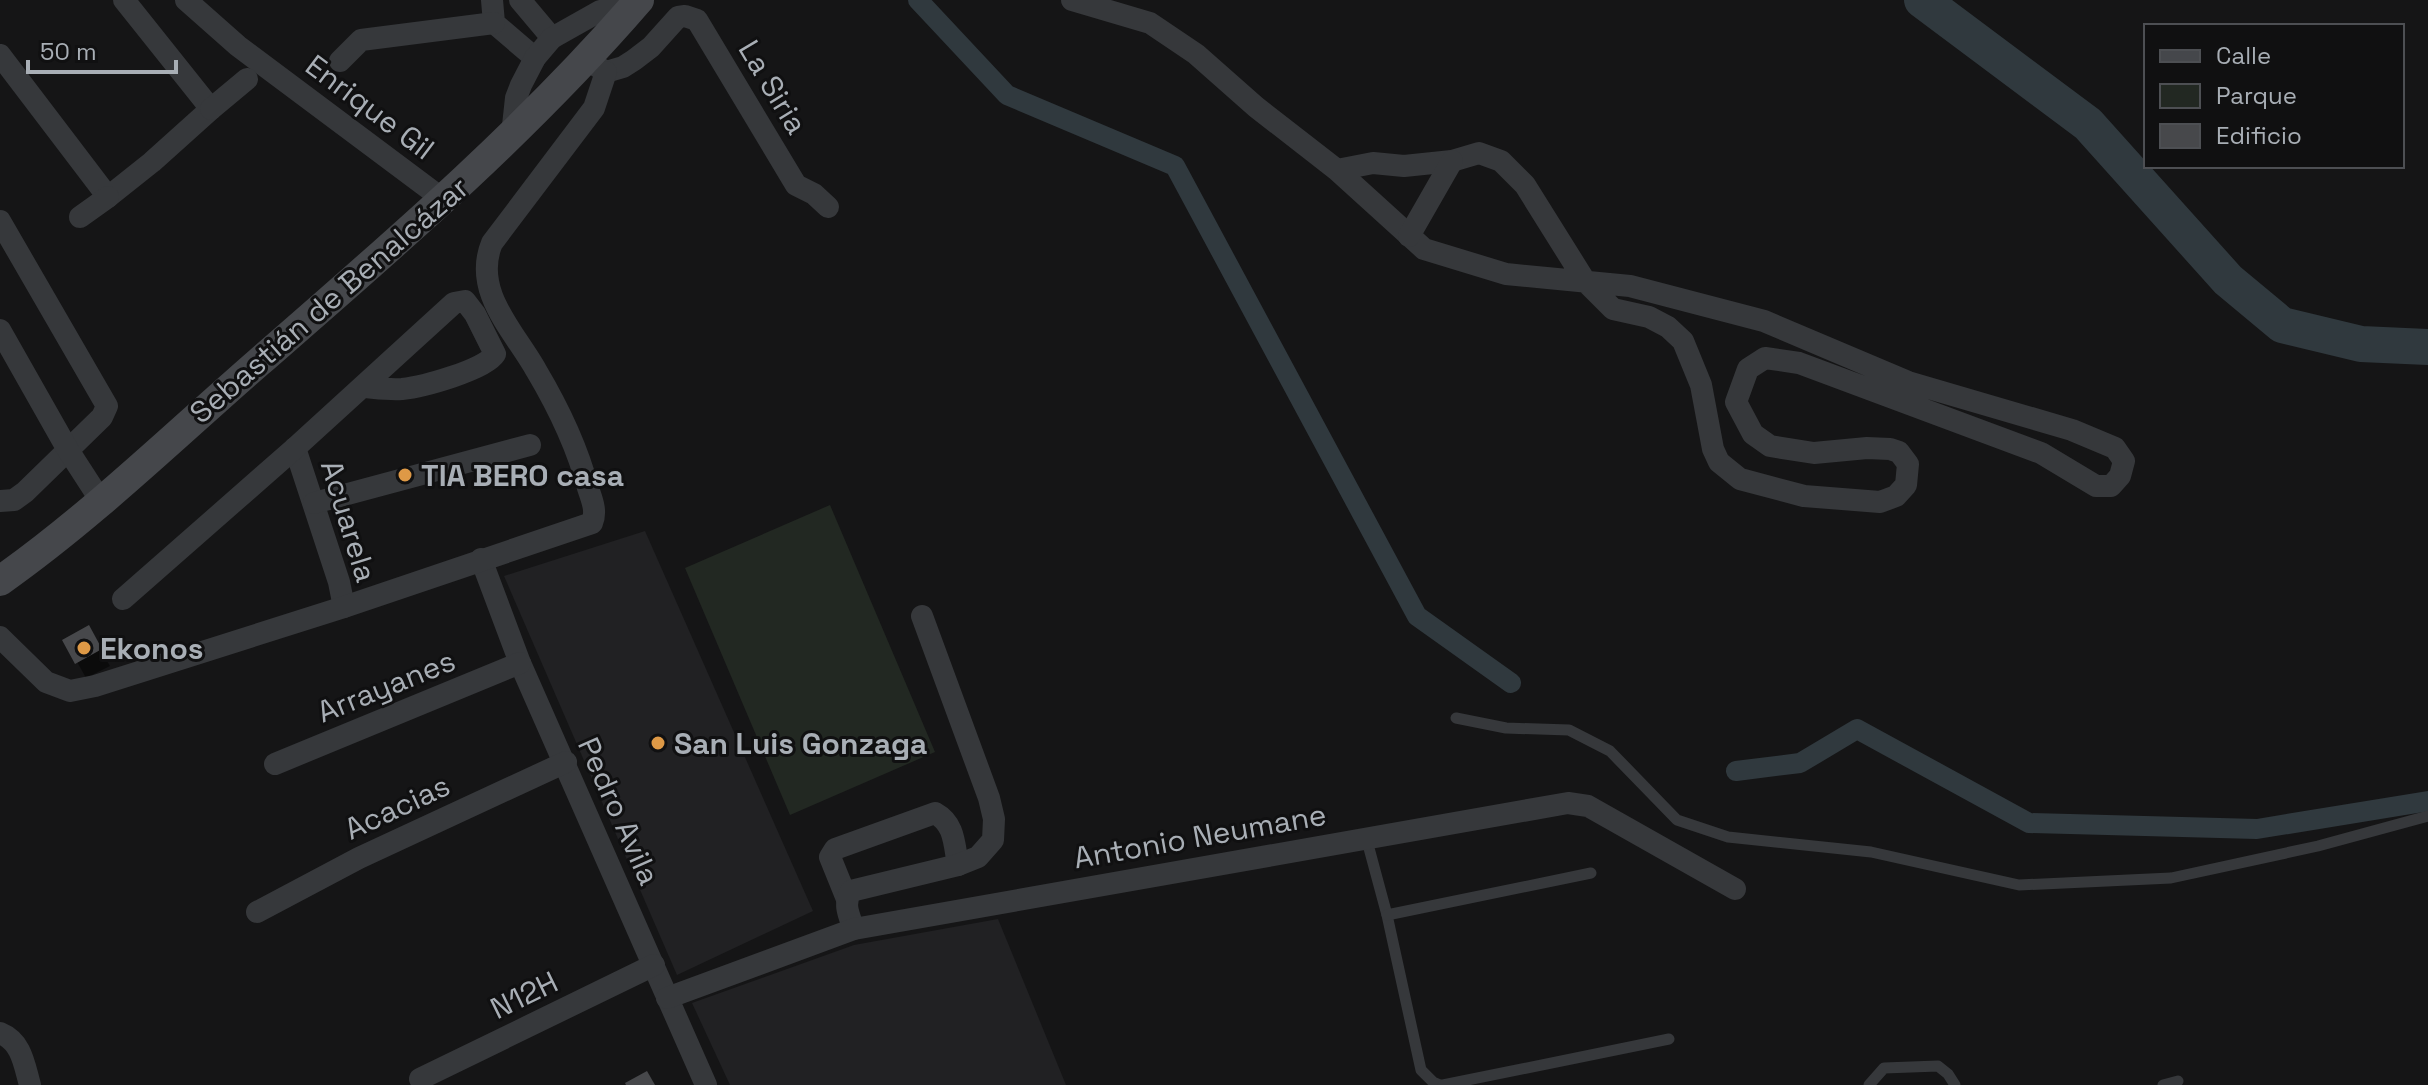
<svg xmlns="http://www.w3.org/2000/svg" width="2428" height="1085" viewBox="0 0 2428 1085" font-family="'Space Grotesk',sans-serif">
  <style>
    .built { fill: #212123 }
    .green { fill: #222822 }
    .shadow { fill: #0007 }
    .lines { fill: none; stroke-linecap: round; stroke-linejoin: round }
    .canal { stroke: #30393e; stroke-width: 20 }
    .river { stroke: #30393e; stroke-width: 36 }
    .building { fill: #47484b }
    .service { stroke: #36383b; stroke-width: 11 }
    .minor { stroke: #36383b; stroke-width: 22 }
    .secondary { stroke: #45474b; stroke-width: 30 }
    .poi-dot { fill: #de9946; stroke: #101011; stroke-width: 3 }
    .labels { text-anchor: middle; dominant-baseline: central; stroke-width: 6; stroke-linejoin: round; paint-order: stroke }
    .street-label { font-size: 30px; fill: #a8aeb5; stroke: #101011 }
    .poi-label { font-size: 30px; font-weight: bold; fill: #a8aeb5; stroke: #101011; text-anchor: start }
  </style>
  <rect width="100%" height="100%" fill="#151516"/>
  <g class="built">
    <path d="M 645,531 L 813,911 L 677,975 L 504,576 Z"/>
    <path d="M 998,919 L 1066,1085 L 730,1085 L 692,1003 L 854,945 Z"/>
  </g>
  <path class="green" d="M 830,505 L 935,752 L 790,815 L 685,568 Z"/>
  <path class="shadow" d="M 88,628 L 110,666 L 86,678 L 65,640 Z"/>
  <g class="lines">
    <g class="canal">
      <path d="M 918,0 L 1007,95 L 1175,166 L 1417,616 L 1511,683"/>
      <path d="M 1736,771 L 1800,763 L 1857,729 L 2029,823 L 2257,829 L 2428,801"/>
    </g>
    <path class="river" d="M 1922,0 L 2088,124 L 2228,280 L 2282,325 L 2361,344 L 2428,347"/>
  </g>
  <g class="building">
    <path d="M 89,625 L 102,649 L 75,664 L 62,640 Z"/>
    <path d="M 647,1071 L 655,1085 L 626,1085 L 625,1083 Z"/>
  </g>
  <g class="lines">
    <g class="service">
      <path d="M 1456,718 L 1506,728 L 1569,730 L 1610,751 L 1677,820 L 1728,837 L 1871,852 L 2019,885 L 2171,878 L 2318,846 L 2428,816"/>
      <path d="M 1366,837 L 1387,915 L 1421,1070 L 1433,1082 L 1440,1085"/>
      <path d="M 1387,915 L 1591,873"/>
      <path d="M 1443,1085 L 1669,1039"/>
      <path d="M 1869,1085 L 1884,1068 L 1938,1066 L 1948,1074 L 1955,1085"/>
      <path d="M 2163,1085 L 2178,1081"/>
    </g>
    <g class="minor">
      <path d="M 186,0 L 238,46 L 444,200"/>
      <path d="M 492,0 L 494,23 L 535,58"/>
      <path d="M 520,0 L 552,38"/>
      <path d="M 1072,0 L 1150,23 L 1196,54 L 1256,107 L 1337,170 L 1424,249 L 1506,274 L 1630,286 L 1764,321 L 1908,382 L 2072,430 L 2115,448 L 2124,461 L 2120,476 L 2111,486 L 2096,486 L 2041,453 L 1799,363 L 1765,358 L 1748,369 L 1736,402 L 1753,434 L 1770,446 L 1814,453 L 1867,448 L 1890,449 L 1899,452 L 1908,464 L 1906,485 L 1896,496 L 1880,502 L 1804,496 L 1740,479 L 1719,462 L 1713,449 L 1701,385 L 1683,341 L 1668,327 L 1649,317 L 1613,309 L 1585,281 L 1525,185 L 1501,161 L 1479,153 L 1452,161 L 1404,166 L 1373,163 L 1337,170"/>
      <path d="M 0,55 L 108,197 L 152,162 L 211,109 L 124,0"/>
      <path d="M 340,61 L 361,40 L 494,23"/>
      <path d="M 595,65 L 606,72 L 623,67 L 634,60 L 651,47 L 678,17 L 685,16 L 697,20 L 796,185 L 814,194 L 828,207"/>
      <path d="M 211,109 L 247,79"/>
      <path d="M 512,135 L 516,98 L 521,85 L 535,58 L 552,38 L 600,11 L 635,5"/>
      <path d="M 80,217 L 108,197"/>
      <path d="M 0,221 L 107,406 L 102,417 L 25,492 L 14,500 L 0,501"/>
      <path d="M 1409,236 L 1452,161"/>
      <path d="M 0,330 L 68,450 L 101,501"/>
      <path d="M 295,448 L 339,582 L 344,607"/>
      <path d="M 314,503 L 530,445"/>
      <path d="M 481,559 L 520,663 L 706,1085"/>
      <path d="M 123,599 L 295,448 L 454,303 L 465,301 L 475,314 L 495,354 C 485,370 422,387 402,389 C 389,390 376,388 364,387"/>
      <path d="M 0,637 L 46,682 L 70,691 L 95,686 L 344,607 L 592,523 C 597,511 592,500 588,488 C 577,446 558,407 536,370 C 514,331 472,291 492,243 L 594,108 L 606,72"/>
      <path d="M 275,764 L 520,663"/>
      <path d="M 847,899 L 830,857 L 835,849 L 935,813 C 955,824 954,844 958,865"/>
      <path d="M 257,912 L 359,858 L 566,762"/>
      <path d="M 854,929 C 849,915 843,905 851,891 L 958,865 L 978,857 L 993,840 L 994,819 L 989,798 L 922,616"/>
      <path d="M 667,998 L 854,929 L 1568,803 L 1588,806 L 1735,889"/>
      <path d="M 0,1033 C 22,1042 24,1064 30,1085"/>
      <path d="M 420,1079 L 654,965"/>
    </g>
    <path class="secondary" d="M 0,581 C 92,516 174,436 259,362 C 391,247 524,133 639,0"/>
  </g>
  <g class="poi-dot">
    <circle cx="405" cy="475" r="8"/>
    <circle cx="84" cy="648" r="8"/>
    <circle cx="658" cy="743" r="8"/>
  </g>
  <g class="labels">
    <g class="street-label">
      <text transform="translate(773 87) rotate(59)">La Siria</text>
      <text transform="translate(370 107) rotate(37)">Enrique Gil</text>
      <text transform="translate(329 300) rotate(-41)">Sebastián de Benalcázar</text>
      <text transform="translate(349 521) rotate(73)">Acuarela</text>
      <text transform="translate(386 686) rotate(-22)">Arrayanes</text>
      <text transform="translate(397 807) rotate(-25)">Acacias</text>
      <text transform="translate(619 811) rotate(66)">Pedro Avila</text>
      <text transform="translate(1200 836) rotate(-10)">Antonio Neumane</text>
      <text transform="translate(524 995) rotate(-26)">N12H</text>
    </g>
    <g class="poi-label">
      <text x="421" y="475">TIA BERO casa</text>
      <text x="100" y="648">Ekonos</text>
      <text x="674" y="743">San Luis Gonzaga</text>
    </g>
  </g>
  <rect x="2144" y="24" width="260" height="144" fill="#101011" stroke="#4d4f53" stroke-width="2"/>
  <rect x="2160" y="50" width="40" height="12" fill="#45474b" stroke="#4d4f53" stroke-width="2"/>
  <text x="2216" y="64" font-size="24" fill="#a8aeb5">Calle</text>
  <rect x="2160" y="84" width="40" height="24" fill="#222822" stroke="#4d4f53" stroke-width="2"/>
  <text x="2216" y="104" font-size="24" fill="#a8aeb5">Parque</text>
  <rect x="2160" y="124" width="40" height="24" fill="#47484b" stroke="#4d4f53" stroke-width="2"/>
  <text x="2216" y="144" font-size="24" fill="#a8aeb5">Edificio</text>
  <path d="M28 60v12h148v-12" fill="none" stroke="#a8aeb5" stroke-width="4"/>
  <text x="40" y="60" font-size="24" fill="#a8aeb5" stroke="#101011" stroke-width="6" paint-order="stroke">50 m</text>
</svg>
